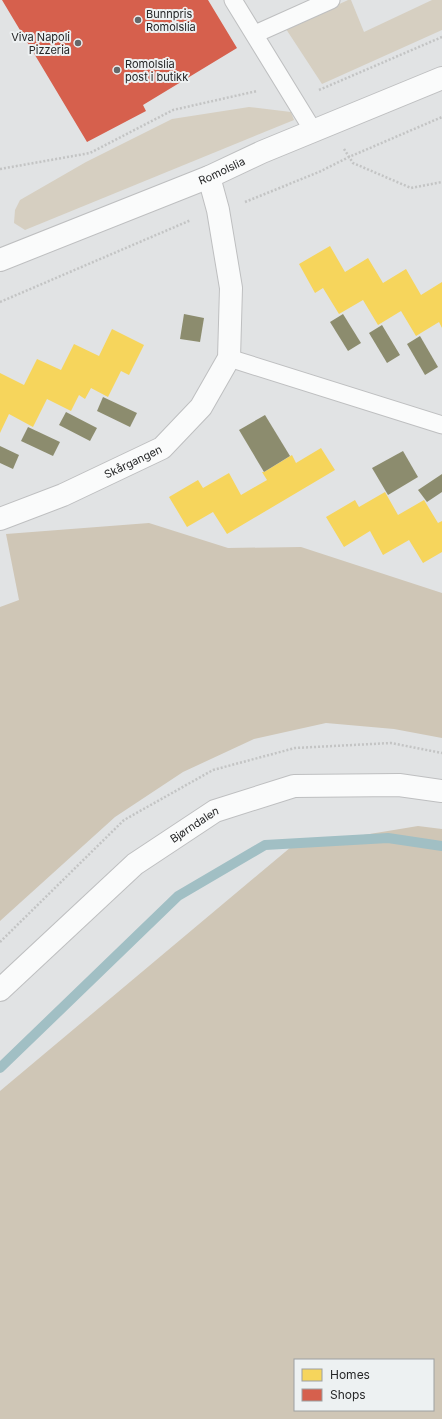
<svg xmlns="http://www.w3.org/2000/svg" width="442" height="1419" viewBox="0 0 442 1419" font-family="Inter,sans-serif">
  <style>
    .green { fill: #d6cfc1 }
    .forest { fill: #cfc6b6; fill-rule: evenodd }
    .homes { fill: #f6d55c }
    .shops { fill: #d6604d }
    .industry { fill: #8c8c6e }
    .lines { fill: none; stroke-linecap: round; stroke-linejoin: round }
    .stream { stroke: #a1bfc4; stroke-width: 10 }
    .service-casing { stroke: #bebfc0; stroke-width: 19 }
    .minor-casing { stroke: #bebfc0; stroke-width: 24 }
    .tertiary-casing { stroke: #bebfc0; stroke-width: 24 }
    .secondary-casing { stroke: #bebfc0; stroke-width: 24 }
    .path { stroke: #c3c4c4; stroke-width: 2.5; stroke-dasharray: 2 2; stroke-linecap: butt }
    .service { stroke: #fafbfb; stroke-width: 17 }
    .minor { stroke: #fafbfb; stroke-width: 22 }
    .tertiary { stroke: #fafbfb; stroke-width: 22 }
    .secondary { stroke: #fafbfb; stroke-width: 22 }
    .poi-dot { fill: #676869; stroke: #edf1f2; stroke-width: 1.5 }
    .labels { text-anchor: middle; dominant-baseline: central; stroke-width: 4; stroke-linejoin: round; paint-order: stroke }
    .poi-label { font-size: 11px; fill: #252627; stroke: #edf1f2; text-anchor: start }
    .street-label { font-size: 11px; fill: #252627; stroke: #edf1f2 }
  </style>
  <rect width="100%" height="100%" fill="#e1e3e4"/>
  <g class="green">
    <path d="M 348,0 L 351,0 L 364,32 L 432,0 L 442,0 L 442,30 L 322,84 L 286,29 Z"/>
    <path d="M 249,107 L 291,112 L 294,120 L 25,230 L 14,223 L 15,210 L 20,200 L 86,162 L 172,119 Z"/>
  </g>
  <g class="forest">
    <path d="M 149,523 L 228,548 L 301,547 L 442,593 L 442,738 L 394,729 L 326,723 L 254,739 L 183,772 L 115,817 L 0,921 L 0,607 L 19,600 L 6,534 Z"/>
    <path d="M 418,826 L 442,829 L 442,1419 L 0,1419 L 0,1091 L 291,847 ZM 295,1360 L 433,1360 L 433,1410 L 295,1410 Z"/>
  </g>
  <g class="homes">
    <path d="M 330,246 L 345,272 L 368,258 L 383,283 L 406,269 L 421,295 L 442,282 L 442,328 L 439,322 L 416,336 L 401,311 L 378,325 L 363,300 L 339,314 L 323,288 L 315,293 L 299,264 Z"/>
    <path d="M 112,329 L 144,345 L 129,375 L 121,371 L 108,397 L 91,388 L 85,399 L 79,395 L 71,411 L 47,399 L 33,427 L 9,414 L 0,433 L 0,373 L 24,385 L 37,359 L 61,370 L 74,344 L 99,356 Z"/>
    <path d="M 321,448 L 335,470 L 227,534 L 213,512 L 187,527 L 169,497 L 198,480 L 203,488 L 229,473 L 241,495 L 267,480 L 262,472 L 264,472 L 292,455 L 296,463 Z"/>
    <path d="M 385,492 L 398,515 L 424,500 L 438,523 L 442,521 L 442,552 L 423,563 L 409,540 L 383,555 L 370,531 L 344,547 L 326,517 L 355,500 L 359,507 Z"/>
  </g>
  <path class="shops" d="M 2,0 L 208,0 L 237,48 L 143,105 L 146,111 L 87,142 Z"/>
  <g class="industry">
    <path d="M 184,314 L 204,318 L 200,342 L 180,339 Z"/>
    <path d="M 343,314 L 361,343 L 348,351 L 330,322 Z"/>
    <path d="M 382,325 L 400,355 L 387,363 L 369,333 Z"/>
    <path d="M 420,336 L 438,367 L 425,375 L 407,344 Z"/>
    <path d="M 103,397 L 137,413 L 130,427 L 97,411 Z"/>
    <path d="M 66,412 L 97,428 L 90,441 L 59,425 Z"/>
    <path d="M 265,415 L 290,456 L 264,472 L 239,430 Z"/>
    <path d="M 28,427 L 60,442 L 53,456 L 21,441 Z"/>
    <path d="M 0,446 L 19,455 L 13,469 L 0,463 Z"/>
    <path d="M 403,451 L 418,477 L 388,495 L 372,468 Z"/>
    <path d="M 442,474 L 442,492 L 427,502 L 418,490 Z"/>
  </g>
  <g class="lines">
    <path class="stream" d="M 0,1068 L 178,896 L 265,845 L 388,838 L 442,846"/>
    <g class="service-casing">
      <g id="service">
        <path d="M 233,0 L 314,132"/>
        <path d="M 255,34 L 331,0"/>
        <path d="M 229,358 L 442,425"/>
      </g>
    </g>
    <g class="minor-casing">
      <g id="minor">
        <path id="s1" d="M 0,519 L 63,495 L 162,448 L 201,407 L 229,358 L 231,288 L 218,210 L 209,177"/>
      </g>
    </g>
    <g class="tertiary-casing">
      <g id="tertiary">
        <path id="s2" d="M 0,260 L 209,177 L 262,152 L 442,78"/>
      </g>
    </g>
    <g class="secondary-casing">
      <g id="secondary">
        <path id="s3" d="M 0,990 L 135,864 L 215,811 L 294,786 L 399,785 L 442,791"/>
      </g>
    </g>
    <g class="path">
      <path d="M 319,90 L 442,37"/>
      <path d="M 344,149 L 353,163 L 411,188 L 442,182"/>
      <path d="M 0,169 L 90,153 L 173,110 L 257,91"/>
      <path d="M 245,202 L 319,172 L 349,157 L 442,117"/>
      <path d="M 0,302 L 191,220"/>
      <path d="M 0,942 L 124,820 L 213,770 L 295,748 L 391,743 L 442,753"/>
    </g>
    <use href="#service" class="service"/>
    <use href="#minor" class="minor"/>
    <use href="#tertiary" class="tertiary"/>
    <use href="#secondary" class="secondary"/>
  </g>
  <g class="poi-dot">
    <circle cx="138" cy="20" r="4"/>
    <circle cx="78" cy="43" r="4"/>
    <circle cx="117" cy="70" r="4"/>
  </g>
  <g class="labels">
    <g class="poi-label">
      <text x="146" y="14">Bunnpris<tspan x="146" dy="13">Romolslia</tspan></text>
      <text x="70" y="37" text-anchor="end">Viva Napoli<tspan x="70" dy="13">Pizzeria</tspan></text>
      <text x="125" y="64">Romolslia<tspan x="125" dy="13">post i butikk</tspan></text>
    </g>
    <g class="street-label">
      <text stroke="none"><textPath href="#s2" startOffset="239">Romolslia</textPath></text>
      <text stroke="none"><textPath href="#s1" startOffset="145">Skårgangen</textPath></text>
      <text stroke="none"><textPath href="#s3" startOffset="256">Bjørndalen</textPath></text>
    </g>
  </g>
  <rect x="294" y="1359" width="140" height="52" fill="#edf1f2" stroke="#9da0a1"/>
  <rect x="302" y="1369" width="20" height="12" fill="#f6d55c" stroke="#9da0a1"/>
  <text x="330" y="1379" font-size="12" fill="#252627">Homes</text>
  <rect x="302" y="1389" width="20" height="12" fill="#d6604d" stroke="#9da0a1"/>
  <text x="330" y="1399" font-size="12" fill="#252627">Shops</text>
</svg>
